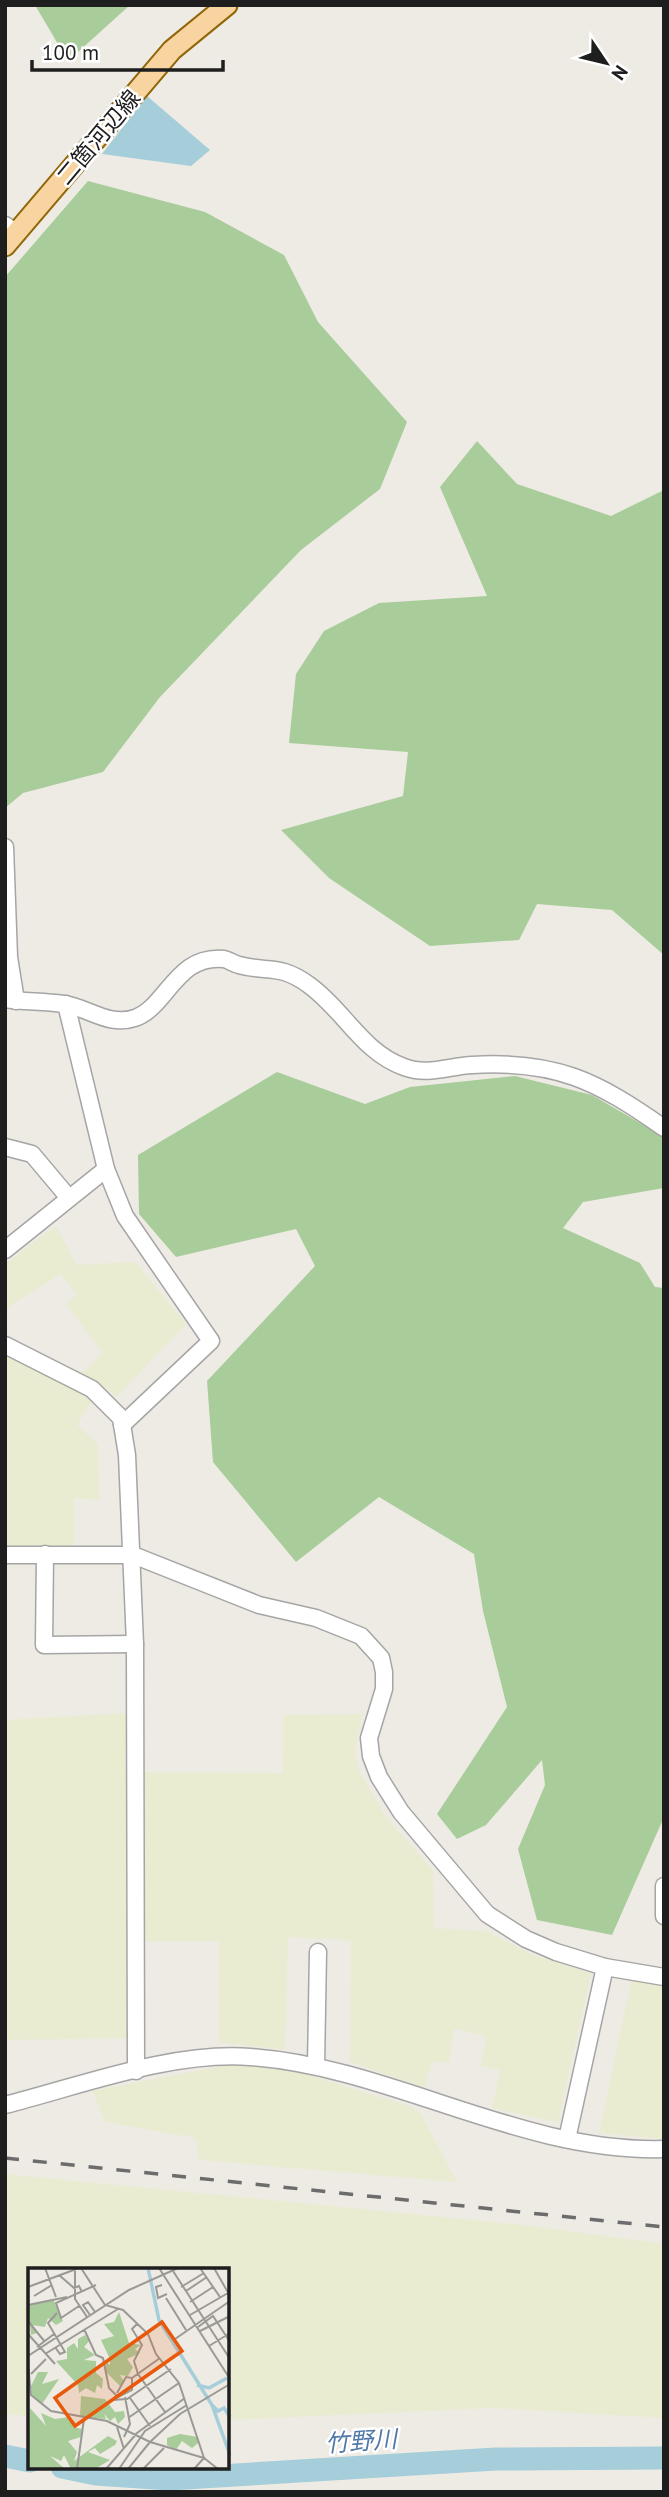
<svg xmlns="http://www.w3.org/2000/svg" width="669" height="2497" viewBox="0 0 669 2497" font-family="'PT Sans','Noto Sans JP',sans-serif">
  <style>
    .farmland { fill: #e9ecd0 }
    .forest { fill: #a8cc9a }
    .water { fill: #a6cdda }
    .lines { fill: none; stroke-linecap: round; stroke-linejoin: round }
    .river { stroke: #a6cdda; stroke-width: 23 }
    .minor-casing { stroke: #a5a5a5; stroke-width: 19 }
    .major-casing { stroke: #906607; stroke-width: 23 }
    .minor { stroke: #fff; stroke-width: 16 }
    .major { stroke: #f7d4a0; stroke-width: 19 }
    .rail { stroke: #6c6c6c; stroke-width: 3.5; stroke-dasharray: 14 14; stroke-linecap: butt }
    .labels { text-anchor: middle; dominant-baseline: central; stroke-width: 5; stroke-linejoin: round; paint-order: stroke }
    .street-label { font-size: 23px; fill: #1e1e1e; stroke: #fff }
    .water-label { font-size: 24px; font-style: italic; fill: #4f79a9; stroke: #fff }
    .inset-river { fill: none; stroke: #a6cdda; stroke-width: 3.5 }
    .inset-road { fill: none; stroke: #9b9995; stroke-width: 2 }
    .view { fill: #e8590c; fill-opacity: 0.15; stroke: #e8590c; stroke-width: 3.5 }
    .inset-edge { fill: none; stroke: #1e1e1e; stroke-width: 3.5 }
  </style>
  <rect width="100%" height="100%" fill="#eeebe4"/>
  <g class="farmland">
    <path d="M 56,1226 L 76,1265 L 135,1262 L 186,1324 L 116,1397 L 105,1387 L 91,1402 L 77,1425 L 98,1445 L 99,1500 L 74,1498 L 74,1545 L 5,1549 L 5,1355 L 68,1387 L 103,1353 L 66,1304 L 77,1294 L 60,1274 L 5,1309 L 5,1264 Z"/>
    <path d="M 126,1713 L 125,1772 L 283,1773 L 284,1715 L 362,1714 L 355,1753 L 359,1771 L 386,1817 L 433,1870 L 434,1928 L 488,1932 L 531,1954 L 591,1973 L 558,2122 L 492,2108 L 500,2070 L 481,2066 L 487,2036 L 454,2029 L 449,2062 L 432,2062 L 424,2087 L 350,2062 L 351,1940 L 288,1937 L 285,2050 L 219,2042 L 219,1941 L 129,1941 L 127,2038 L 5,2040 L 5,1720 Z"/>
    <path d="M 632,1978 L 664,1985 L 664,2139 L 599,2133 Z"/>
    <path d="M 233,2064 L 292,2070 L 412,2107 L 421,2114 L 457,2182 L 199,2160 L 196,2138 L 105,2122 L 93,2091 Z"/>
    <path d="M 5,2174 L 523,2225 L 664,2244 L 664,2418 L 494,2408 L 228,2420 L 228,2270 L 30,2270 L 30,2416 L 5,2414 Z"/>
  </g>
  <g class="forest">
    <path d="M 35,5 L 130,5 L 68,61 Z"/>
    <path d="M 88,181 L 205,212 L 284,255 L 318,322 L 407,422 L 380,489 L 301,550 L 160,697 L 103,772 L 23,793 L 5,808 L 5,277 Z"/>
    <path d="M 477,441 L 517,484 L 611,516 L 664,490 L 664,955 L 612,910 L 537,904 L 519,940 L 430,946 L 329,878 L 281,830 L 403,796 L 408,752 L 289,743 L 296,674 L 324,631 L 379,603 L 487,596 L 440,487 Z"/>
    <path d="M 277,1072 L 365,1104 L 410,1087 L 515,1076 L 592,1095 L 664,1137 L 664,1188 L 583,1202 L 563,1228 L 640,1263 L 655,1287 L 664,1288 L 664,1817 L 612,1935 L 537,1920 L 518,1849 L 545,1785 L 542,1760 L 486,1825 L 457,1839 L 437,1814 L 507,1707 L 483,1611 L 474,1554 L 379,1497 L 296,1562 L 213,1462 L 207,1381 L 315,1266 L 296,1229 L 176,1257 L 139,1214 L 138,1155 Z"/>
  </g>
  <path class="water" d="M 147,96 L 210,150 L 191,166 L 102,154 Z"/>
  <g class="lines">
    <g class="river">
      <path d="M 5,2456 L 30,2461"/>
      <path d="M 62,2467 L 96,2474 L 169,2479 L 496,2459 L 664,2458"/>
    </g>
    <g class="minor-casing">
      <g id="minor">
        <path d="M 5,225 L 17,233"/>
        <path d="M 5,847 L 9,957 L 16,1001"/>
        <path d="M 5,999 C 25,1002 44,1001 63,1004 C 88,1007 108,1027 135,1018 C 167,1007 176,954 224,959 C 229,960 234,964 239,965 C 267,973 279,963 309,985 C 344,1010 362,1052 404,1067 C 428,1076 449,1066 472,1065 C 556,1060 597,1081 664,1128"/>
        <path d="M 66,1004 L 106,1169 L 125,1216 L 211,1341 L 122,1425"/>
        <path d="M 5,1147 L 32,1154 L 69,1198"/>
        <path d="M 5,1250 L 106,1169"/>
        <path d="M 5,1345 L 92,1389 L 121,1418 L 127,1455 L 135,1644 L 136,2071"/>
        <path d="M 45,1554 L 44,1645 L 135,1644"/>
        <path d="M 5,1555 L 133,1555 L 259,1605 L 316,1618 L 361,1636 L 381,1658 L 384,1672 L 384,1689 L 369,1738 L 371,1756 L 379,1777 L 401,1812 L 487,1914 L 526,1939 L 556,1952 L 605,1967 L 664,1977"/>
        <path d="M 664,1886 L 664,1916"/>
        <path d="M 316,2066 L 318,1952"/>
        <path d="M 5,2105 C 80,2086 172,2051 250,2057 C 391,2067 520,2153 664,2149"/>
        <path d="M 567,2139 L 605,1967"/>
      </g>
    </g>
    <g class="major-casing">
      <path id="major" d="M 5,246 L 172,50 L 227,5"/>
    </g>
    <use href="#minor" class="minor"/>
    <use href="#major" class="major"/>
    <path class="rail" d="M 5,2158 L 664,2227"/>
  </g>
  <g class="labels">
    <g class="street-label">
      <text transform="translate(98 137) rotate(-50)">二箇河辺線</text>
    </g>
    <g class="water-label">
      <text transform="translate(361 2441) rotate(-4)">竹野川</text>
    </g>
  </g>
  <g transform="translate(28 2268)">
    <rect width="201" height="201" fill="#eeebe4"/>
    <path d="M 25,31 L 35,53 L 28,57 L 20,50 L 17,59 L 4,57 L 9,65 L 3,67 L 0,38 ZM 91,44 L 101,75 L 113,77 L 107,81 L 112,85 L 99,91 L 105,99 L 100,108 L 92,107 L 96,113 L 92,118 L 78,104 L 77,93 L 82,97 L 82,91 L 73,72 L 86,68 L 76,56 L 86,54 ZM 57,67 L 61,73 L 56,79 L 67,87 L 56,92 L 68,93 L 68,105 L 75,111 L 74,121 L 69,117 L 67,125 L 58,120 L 51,125 L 50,117 L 28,93 L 39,91 L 39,80 L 46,75 L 50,81 L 50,71 ZM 10,104 L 20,104 L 14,116 L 31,111 L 14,136 L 4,127 L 3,118 ZM 53,128 L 77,131 L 87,144 L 96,143 L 97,149 L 90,156 L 87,149 L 82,153 L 76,146 L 78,151 L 52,149 ZM 2,140 L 18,158 L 13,145 L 27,151 L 41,149 L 47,154 L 45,159 L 54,161 L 53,169 L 40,173 L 49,184 L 46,193 L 80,168 L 89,173 L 87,177 L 72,186 L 67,180 L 60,184 L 82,192 L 67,201 L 43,201 L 36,187 L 33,193 L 22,188 L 37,201 L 0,201 ZM 152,166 L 170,169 L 170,175 L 164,180 L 154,173 L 148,182 L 139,177 L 139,170 Z" fill="#a8cc9a"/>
    <path class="inset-river" d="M 120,0 L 131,52 L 184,137 L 202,187M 169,117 L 181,120 L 199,110M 184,137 L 190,143 L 196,140 L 202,149"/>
    <path class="inset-road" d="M 17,0 L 28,29M 53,0 L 77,37 L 95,42 L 120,66 L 128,86 L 151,115 L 176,190 L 190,201M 131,0 L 202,111M 172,0 L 192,29M 186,0 L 202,28M 47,3 L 47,31 L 59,49M 145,3 L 202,91M 31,7 L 46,20 L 51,18 L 54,24M 134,17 L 128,19 L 130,30 L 139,26M 0,19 L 51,0M 153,19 L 176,5M 158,23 L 179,9M 6,28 L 24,17M 138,30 L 158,62M 162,34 L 185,19M 0,37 L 39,29M 51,38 L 33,50 L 28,35 L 68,17M 62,47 L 55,37 L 60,34 L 67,44M 162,47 L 200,25M 0,53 L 17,74M 109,56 L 104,61 L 114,77 L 106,93 L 110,106 L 137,144M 170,59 L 185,48 L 202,74M 56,61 L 68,87 L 75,90 L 81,120 L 90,129 L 104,122 L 104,110 L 132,90M 172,63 L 202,48M 0,66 L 27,96M 147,71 L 202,33M 181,78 L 202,65M 9,79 L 26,66M 27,79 L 32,86 L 37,84 L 20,55 L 29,45M 17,86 L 90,41M 0,88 L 101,22 L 150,0M 0,95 L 3,127 L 23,143 L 79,153 L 122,174 L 152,146 L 202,116M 3,106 L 18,91M 89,125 L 98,109 L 104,110M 102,130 L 122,158M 84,132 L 99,131 L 143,101M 100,150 L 151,115M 89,159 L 96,181M 96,169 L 102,156 L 97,129M 49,201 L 56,151M 78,201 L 109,165 L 157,130M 91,201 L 117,163 L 159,137M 100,201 L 122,174 L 176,190 L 166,201M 115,201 L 136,180"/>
    <path class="view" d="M 134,54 L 154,83 L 47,158 L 27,130 Z"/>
    <rect width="201" height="201" class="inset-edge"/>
  </g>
  <rect width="669" height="2497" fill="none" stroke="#1e1e1e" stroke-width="14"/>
  <g transform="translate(606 63) rotate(125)" stroke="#ffffff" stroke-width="5" paint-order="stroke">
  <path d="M0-5L12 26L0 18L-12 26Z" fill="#1e1e1e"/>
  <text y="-10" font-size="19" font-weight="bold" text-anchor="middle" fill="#1e1e1e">N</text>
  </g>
  <path d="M32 60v10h191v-10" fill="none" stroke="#1e1e1e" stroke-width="3.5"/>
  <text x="42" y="60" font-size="21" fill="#1e1e1e" stroke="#ffffff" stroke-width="5" paint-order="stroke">100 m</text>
</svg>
